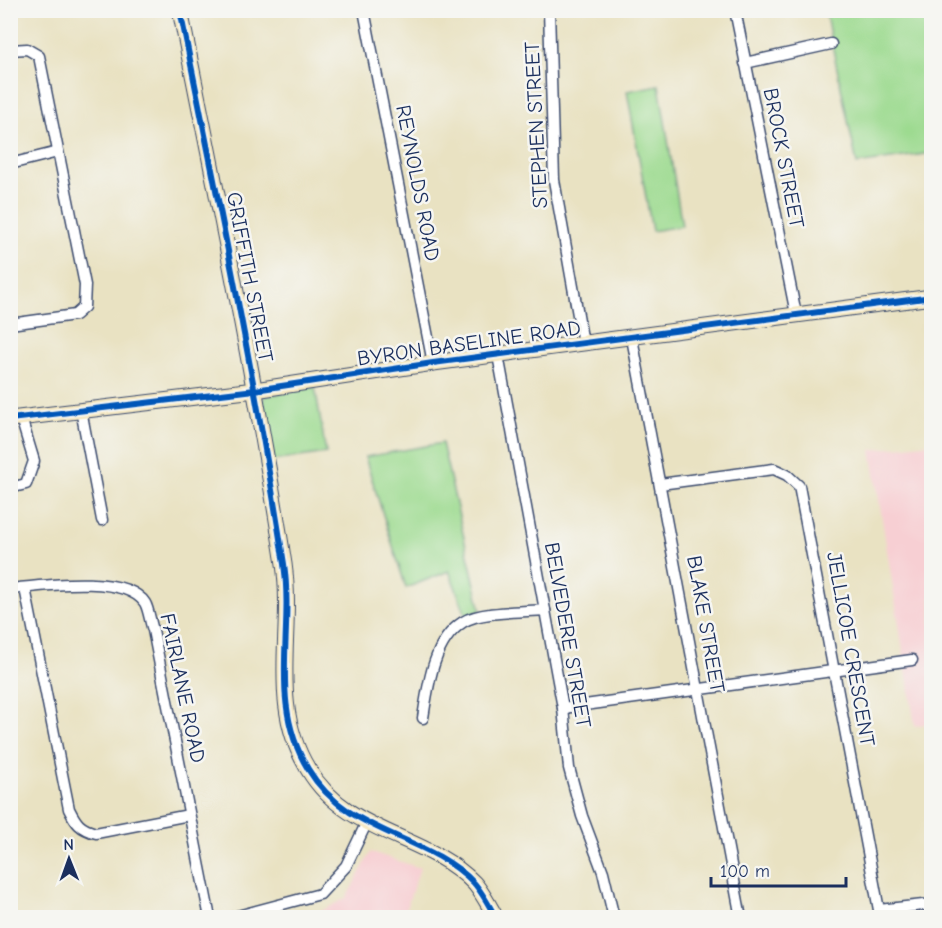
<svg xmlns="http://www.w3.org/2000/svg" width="942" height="928" viewBox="0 0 942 928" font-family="'Comic Neue',sans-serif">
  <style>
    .built { fill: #f7cfd3 }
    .green { fill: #9cda8f; stroke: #5c8476; stroke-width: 1.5 }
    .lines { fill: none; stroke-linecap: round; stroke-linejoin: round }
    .street-casing { stroke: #3a4a6d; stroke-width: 13 }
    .secondary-casing { stroke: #3a4a6d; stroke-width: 17 }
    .street { stroke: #fff; stroke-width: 10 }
    .secondary { stroke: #f6e9c3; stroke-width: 15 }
    .cycleway-casing { stroke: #f6f6f2; stroke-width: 10 }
    .cycleway { stroke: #0057b8; stroke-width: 6 }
    .labels { text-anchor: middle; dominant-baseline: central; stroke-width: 5; stroke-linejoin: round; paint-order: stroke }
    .street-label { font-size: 21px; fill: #1b2f5e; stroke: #f6f6f2 }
  </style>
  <rect width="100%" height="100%" fill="#f6f6f2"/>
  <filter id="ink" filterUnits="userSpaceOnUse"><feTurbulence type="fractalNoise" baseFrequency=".0167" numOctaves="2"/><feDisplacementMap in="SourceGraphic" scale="12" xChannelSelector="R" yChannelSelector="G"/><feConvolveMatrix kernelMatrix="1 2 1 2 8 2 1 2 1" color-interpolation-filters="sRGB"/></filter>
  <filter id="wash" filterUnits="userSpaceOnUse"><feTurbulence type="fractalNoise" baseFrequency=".008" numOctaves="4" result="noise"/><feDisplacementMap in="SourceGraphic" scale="24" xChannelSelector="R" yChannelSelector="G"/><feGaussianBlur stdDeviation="1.35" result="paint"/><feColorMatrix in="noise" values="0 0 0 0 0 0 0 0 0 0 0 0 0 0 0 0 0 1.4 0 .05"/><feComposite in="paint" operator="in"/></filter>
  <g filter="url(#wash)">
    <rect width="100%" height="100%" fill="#e9e2c2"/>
    <g class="built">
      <path d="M 931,443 L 931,723 L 915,726 L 871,450 Z"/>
      <path d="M 371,852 L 420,868 L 406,909 L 414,917 L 310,917 L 346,898 Z"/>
    </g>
    <g class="green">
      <path d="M 825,11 L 925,11 L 931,45 L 931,153 L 857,164 Z"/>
      <path d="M 659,85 L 682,226 L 652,231 L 627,91 Z"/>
      <path d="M 315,387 L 326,453 L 273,461 L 263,401 L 265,396 Z"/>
      <path d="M 442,443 L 481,611 L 466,615 L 449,571 L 406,588 L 365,457 Z"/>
    </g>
  </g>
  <g filter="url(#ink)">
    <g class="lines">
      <g class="street-casing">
        <g id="street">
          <path d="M 364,10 L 433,363"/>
          <path d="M 549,10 L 554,180 L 583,343"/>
          <path d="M 735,10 L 796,314"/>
          <path d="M 10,50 L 27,49 L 39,56 L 85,285 L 84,307 L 75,315 L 10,324"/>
          <path d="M 745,63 L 831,44"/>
          <path d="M 10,164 L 58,152"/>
          <path d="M 632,338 L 741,918"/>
          <path d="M 498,355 L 563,708 L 569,768 L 582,816 L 603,872 L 614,918"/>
          <path d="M 81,410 L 102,520"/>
          <path d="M 660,484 L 774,469 L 787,475 L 799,486 L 879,910 L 932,904"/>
          <path d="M 10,488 L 26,484 L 34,461 L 21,418"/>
          <path d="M 25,588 L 69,809 C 76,823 80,829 96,833 L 189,815"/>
          <path d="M 10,589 C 41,586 125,573 145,603 C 149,610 150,622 153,630 L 210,918"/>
          <path d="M 563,708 L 912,660"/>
          <path d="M 423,718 C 428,686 433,641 463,622 C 480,611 524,612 545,610"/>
          <path d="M 230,918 L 320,894 L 346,866 L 366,824"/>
        </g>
      </g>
      <g class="secondary-casing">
        <g id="secondary">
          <path d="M 180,10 C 217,195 255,378 284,564 C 294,634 268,703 308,769 C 348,836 426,833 474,883 C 482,892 490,907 496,918"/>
          <path d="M 10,419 L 255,390 L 433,363 L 932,297"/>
        </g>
      </g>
      <use href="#street" class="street"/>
      <use href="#secondary" class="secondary"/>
      <g class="cycleway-casing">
        <g id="cycleway">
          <path d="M 180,10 C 217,195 255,378 284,564 C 294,634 268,703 308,769 C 348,836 426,833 474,883 C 482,892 490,907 496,918"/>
          <path d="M 10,419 L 255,390 L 433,363 L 932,297"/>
        </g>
      </g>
      <use href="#cycleway" class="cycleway"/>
    </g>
  </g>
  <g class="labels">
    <g class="street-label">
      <text transform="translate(536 125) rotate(-93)">STEPHEN STREET</text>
      <text transform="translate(784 158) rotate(79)">BROCK STREET</text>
      <text transform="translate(418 183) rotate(79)">REYNOLDS ROAD</text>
      <text transform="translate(250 277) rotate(79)">GRIFFITH STREET</text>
      <text transform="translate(469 343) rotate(-8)">BYRON BASELINE ROAD</text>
      <text transform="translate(706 624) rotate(80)">BLAKE STREET</text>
      <text transform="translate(568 635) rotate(80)">BELVEDERE STREET</text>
      <text transform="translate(851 649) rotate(80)">JELLICOE CRESCENT</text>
      <text transform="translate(183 688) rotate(78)">FAIRLANE ROAD</text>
    </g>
  </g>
  <rect width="942" height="928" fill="none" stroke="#f6f6f2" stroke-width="36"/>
  <g transform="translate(69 859) rotate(359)" stroke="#f6f6f2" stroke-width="4.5" paint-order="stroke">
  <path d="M0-4.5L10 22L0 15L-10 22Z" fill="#1b2f5e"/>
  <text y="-9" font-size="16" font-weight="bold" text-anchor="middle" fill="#1b2f5e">N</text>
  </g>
  <path d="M711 877v9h135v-9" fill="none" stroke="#1b2f5e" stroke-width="3"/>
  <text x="720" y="877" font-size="18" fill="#1b2f5e" stroke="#f6f6f2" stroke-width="4.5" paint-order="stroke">100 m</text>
</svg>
